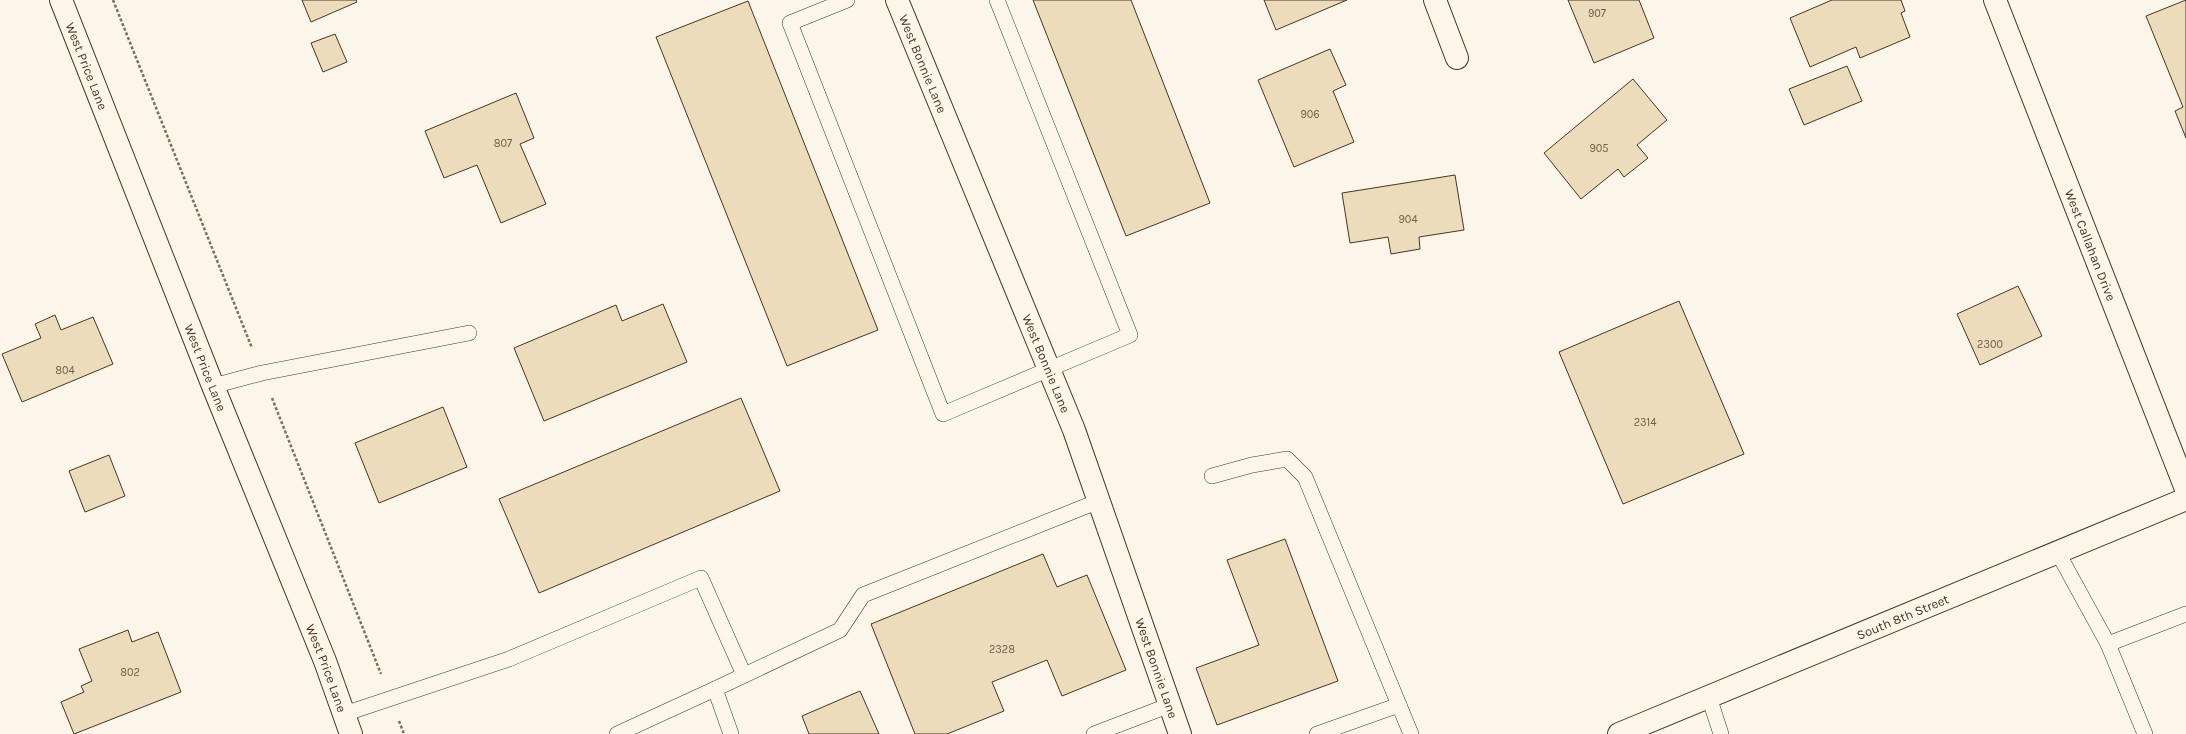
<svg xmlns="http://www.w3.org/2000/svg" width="2186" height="734" viewBox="0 0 2186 734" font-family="Karla,sans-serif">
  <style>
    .building { fill: #ecdcbc; stroke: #4a3520 }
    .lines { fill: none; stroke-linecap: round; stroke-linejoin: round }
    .lane-casing { stroke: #4a3520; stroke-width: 16 }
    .street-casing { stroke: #4a3520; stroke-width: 24 }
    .secondary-casing { stroke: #4a3520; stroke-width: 24 }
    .primary-casing { stroke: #4a3520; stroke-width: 24 }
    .path { stroke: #7f6f5c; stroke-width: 2.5; stroke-dasharray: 3 2; stroke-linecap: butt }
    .lane { stroke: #fbf6e9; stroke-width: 15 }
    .street { stroke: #fbf6e9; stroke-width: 22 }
    .secondary { stroke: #fbf6e9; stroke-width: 22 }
    .primary { stroke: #fbf6e9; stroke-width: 22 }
    .labels { text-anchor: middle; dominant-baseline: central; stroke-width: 3; stroke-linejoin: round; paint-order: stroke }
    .number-label { font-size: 11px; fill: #725f47 }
    .street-label { font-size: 13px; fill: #4a3520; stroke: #fbf6e9 }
  </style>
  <rect width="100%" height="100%" fill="#fbf6e9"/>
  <g class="building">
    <path d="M 302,0 L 356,0 L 357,2 L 311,22 Z"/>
    <path d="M 1033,0 L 1131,0 L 1210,203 L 1126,236 Z"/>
    <path d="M 1264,0 L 1347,0 L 1276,30 Z"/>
    <path d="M 1568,0 L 1639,0 L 1654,38 L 1594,63 Z"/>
    <path d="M 1832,0 L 1901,0 L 1905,11 L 1901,13 L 1910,37 L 1860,58 L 1856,47 L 1810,67 L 1790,18 Z"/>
    <path d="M 2186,0 L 2186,138 L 2175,111 L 2183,107 L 2146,16 Z"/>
    <path d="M 748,1 L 878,330 L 787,366 L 656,37 Z"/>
    <path d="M 335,34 L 347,62 L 323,72 L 311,43 Z"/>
    <path d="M 1330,49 L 1346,85 L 1333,91 L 1354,142 L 1294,167 L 1258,80 Z"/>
    <path d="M 1847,66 L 1862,101 L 1804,125 L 1789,89 Z"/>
    <path d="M 1633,79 L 1667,120 L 1637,145 L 1648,158 L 1624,177 L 1618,169 L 1581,199 L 1544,153 Z"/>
    <path d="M 516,93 L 534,138 L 520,144 L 546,204 L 501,223 L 477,165 L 444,178 L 425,131 Z"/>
    <path d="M 1455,175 L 1464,230 L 1419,237 L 1420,249 L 1391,254 L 1388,237 L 1350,243 L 1342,193 Z"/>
    <path d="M 2018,286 L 2042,336 L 1980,365 L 1957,314 Z"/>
    <path d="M 1679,301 L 1744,454 L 1623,504 L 1559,352 Z"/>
    <path d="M 663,304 L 687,362 L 544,421 L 514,348 L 616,305 L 622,321 Z"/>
    <path d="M 55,315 L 61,330 L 93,317 L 113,364 L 22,402 L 2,354 L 41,338 L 35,324 Z"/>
    <path d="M 741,398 L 780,491 L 539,593 L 499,499 Z"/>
    <path d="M 443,407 L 467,467 L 379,503 L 355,443 Z"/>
    <path d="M 109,455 L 125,496 L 85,512 L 69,471 Z"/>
    <path d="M 1285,539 L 1338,681 L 1217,725 L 1196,668 L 1259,645 L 1227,560 Z"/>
    <path d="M 1043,554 L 1057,587 L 1087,575 L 1126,670 L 1062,696 L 1047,660 L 992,682 L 1004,711 L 947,734 L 915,734 L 871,624 Z"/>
    <path d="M 128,630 L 132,642 L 158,632 L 181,692 L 74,734 L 61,702 L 84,692 L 81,686 L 92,681 L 79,649 Z"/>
    <path d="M 860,691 L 879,734 L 809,734 L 802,716 Z"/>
  </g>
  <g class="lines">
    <g class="lane-casing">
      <g id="lane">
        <path d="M 847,0 L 790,23 L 943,414 L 1130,335 L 997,0"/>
        <path d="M 213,386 L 262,373 L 469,333"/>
        <path d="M 1212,476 L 1252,465 L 1287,459 L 1305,477 L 1411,734"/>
        <path d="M 2058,553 L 2108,644 L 2186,614"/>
        <path d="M 2108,644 L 2145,734"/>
        <path d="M 1709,697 L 1721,734"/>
        <path d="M 344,714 L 509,659 L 701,578 L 744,675"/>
        <path d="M 617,734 L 715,689"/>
        <path d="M 731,734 L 715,689 L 840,630 L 863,595 L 1099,501"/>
        <path d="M 1094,734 L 1170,705"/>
        <path d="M 1317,734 L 1399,705"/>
      </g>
    </g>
    <g class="street-casing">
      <g id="street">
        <path id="s1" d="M 897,0 L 1074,430 L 1180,734"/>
        <path d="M 1435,0 L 1457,58"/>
        <path id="s2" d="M 1995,0 L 2186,489"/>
      </g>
    </g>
    <g class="secondary-casing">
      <g id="secondary">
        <path id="s3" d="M 61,0 L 213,386 L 325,661 L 351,734"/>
      </g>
    </g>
    <g class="primary-casing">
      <g id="primary">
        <path id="s4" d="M 1619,734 L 2186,499"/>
      </g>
    </g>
    <g class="path">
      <path d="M 113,0 L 252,348"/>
      <path d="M 272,398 L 381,674"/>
      <path d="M 399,721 L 404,734"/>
    </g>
    <use href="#lane" class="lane"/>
    <use href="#street" class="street"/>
    <use href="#secondary" class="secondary"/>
    <use href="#primary" class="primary"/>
  </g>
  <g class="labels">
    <g class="number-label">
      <text x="1597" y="13">907</text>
      <text x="1310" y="114">906</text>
      <text x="503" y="143">807</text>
      <text x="1599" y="148">905</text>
      <text x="1408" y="219">904</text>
      <text x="1990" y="344">2300</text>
      <text x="65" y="370">804</text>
      <text x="1645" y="422">2314</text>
      <text x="1002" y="649">2328</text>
      <text x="130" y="672">802</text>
    </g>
    <g class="street-label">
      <text stroke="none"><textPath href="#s1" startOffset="69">West Bonnie Lane</textPath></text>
      <text stroke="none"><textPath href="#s3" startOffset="71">West Price Lane</textPath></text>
      <text stroke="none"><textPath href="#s2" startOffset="263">West Callahan Drive</textPath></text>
      <text stroke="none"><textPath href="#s1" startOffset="393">West Bonnie Lane</textPath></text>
      <text stroke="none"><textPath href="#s3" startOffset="395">West Price Lane</textPath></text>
      <text stroke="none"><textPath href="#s4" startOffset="307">South 8th Street</textPath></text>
      <text stroke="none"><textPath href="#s3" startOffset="719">West Price Lane</textPath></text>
      <text stroke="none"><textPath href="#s1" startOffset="717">West Bonnie Lane</textPath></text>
    </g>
  </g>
</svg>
